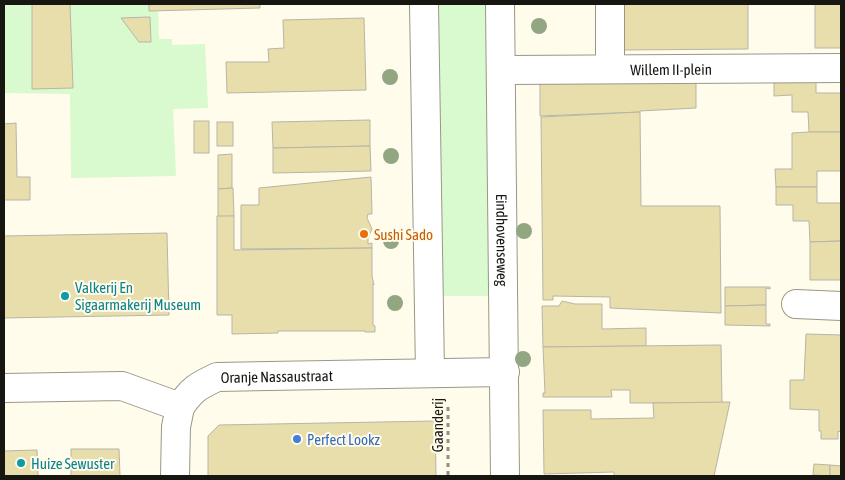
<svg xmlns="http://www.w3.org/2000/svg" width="845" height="480" viewBox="0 0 845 480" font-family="'Asap Condensed',sans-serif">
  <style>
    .green { fill: #d9f9cf }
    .building { fill: #e7deac; stroke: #b8b5a6 }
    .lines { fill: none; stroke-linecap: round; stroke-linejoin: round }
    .street-casing { stroke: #9a9788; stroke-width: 30 }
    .path { stroke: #939186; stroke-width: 3; stroke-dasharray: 4 4; stroke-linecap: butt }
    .street { stroke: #fff; stroke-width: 28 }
    .tree { fill: #92a781 }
    .food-dot { fill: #e8710a; stroke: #fffcec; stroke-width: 2 }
    .culture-dot { fill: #0f9aa8; stroke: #fffcec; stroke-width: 2 }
    .shop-dot { fill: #3f7fe0; stroke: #fffcec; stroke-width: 2 }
    .labels { text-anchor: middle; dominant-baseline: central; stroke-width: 4; stroke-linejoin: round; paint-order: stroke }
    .street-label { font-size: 15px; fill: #171611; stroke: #fffcec }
    .food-label { font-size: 15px; fill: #c56008; stroke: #fffcec; text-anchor: start }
    .culture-label { font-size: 15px; fill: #0d838f; stroke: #fffcec; text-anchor: start }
    .shop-label { font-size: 15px; fill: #366cbe; stroke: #fffcec; text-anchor: start }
  </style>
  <rect width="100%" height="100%" fill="#fffcec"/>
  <g class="green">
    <path d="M 4,4 L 158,4 L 159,39 L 172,39 L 172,45 L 205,44 L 208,108 L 173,109 L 176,176 L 71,178 L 70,94 L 4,93 Z"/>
    <path d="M 438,4 L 490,4 L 493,296 L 441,296 Z"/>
  </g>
  <g class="building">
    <path d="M 32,4 L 70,4 L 73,88 L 32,89 Z"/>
    <path d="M 149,4 L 260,4 L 260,8 L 149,11 Z"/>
    <path d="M 622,4 L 748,4 L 748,49 L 622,50 Z"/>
    <rect x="815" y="4" width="26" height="44"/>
    <path d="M 150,17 L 151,42 L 139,42 L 121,18 Z"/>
    <path d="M 364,18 L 366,90 L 227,93 L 226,62 L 269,62 L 268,49 L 284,48 L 283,20 Z"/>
    <path d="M 774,76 L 816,76 L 816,93 L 841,93 L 841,132 L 809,132 L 808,112 L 792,112 L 792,95 L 774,96 Z"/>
    <path d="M 696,77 L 696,108 L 640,111 L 640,112 L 540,116 L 540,78 Z"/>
    <path d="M 640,112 L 641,206 L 720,206 L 721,313 L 610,308 L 610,297 L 553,296 L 553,300 L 543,300 L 541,117 Z"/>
    <path d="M 370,120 L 370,146 L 273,148 L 272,122 Z"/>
    <rect x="194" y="121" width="15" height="32"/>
    <rect x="217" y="122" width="16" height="24"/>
    <path d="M 16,123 L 17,177 L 30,177 L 30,200 L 4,200 L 4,124 Z"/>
    <path d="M 809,132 L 841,132 L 841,171 L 817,171 L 817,187 L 776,187 L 775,169 L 792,169 L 792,133 Z"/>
    <path d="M 370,146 L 371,171 L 273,173 L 273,148 Z"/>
    <path d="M 232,154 L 232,188 L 218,189 L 218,155 Z"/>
    <path d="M 371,177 L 372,214 L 368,214 L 367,218 L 372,229 L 368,238 L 368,244 L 372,243 L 372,248 L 241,249 L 241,205 L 259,205 L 259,188 Z"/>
    <path d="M 776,187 L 817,187 L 817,203 L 841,203 L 841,241 L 810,242 L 809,221 L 793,221 L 793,205 L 776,205 Z"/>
    <path d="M 233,188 L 234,216 L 218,217 L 218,189 Z"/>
    <path d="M 217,216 L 234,216 L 234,250 L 372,248 L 372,276 L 374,285 L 373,284 L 373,325 L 375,326 L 375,332 L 365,332 L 365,331 L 278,331 L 278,333 L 232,334 L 232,315 L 217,315 Z"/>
    <path d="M 167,233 L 169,315 L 4,318 L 4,236 Z"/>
    <path d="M 841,241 L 841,280 L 810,280 L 810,242 Z"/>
    <path d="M 725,287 L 770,287 L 770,289 L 766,288 L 766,305 L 725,306 Z"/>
    <path d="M 562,301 L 575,304 L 602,304 L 602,329 L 646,328 L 646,346 L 543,347 L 542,306 L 559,306 Z"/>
    <path d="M 766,305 L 766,324 L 770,324 L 770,326 L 725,325 L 725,306 Z"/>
    <path d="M 806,334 L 841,335 L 841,432 L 838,431 L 838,439 L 821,439 L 821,431 L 819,431 L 819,410 L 790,409 L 790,380 L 804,380 Z"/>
    <path d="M 721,345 L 722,403 L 630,403 L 630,390 L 611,390 L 612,397 L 543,397 L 543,393 L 545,393 L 543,347 Z"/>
    <path d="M 730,402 L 714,476 L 614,476 L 614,472 L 544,474 L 543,410 L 591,410 L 591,419 L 654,418 L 653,403 Z"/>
    <path d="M 435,421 L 436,476 L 208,476 L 208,436 L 219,425 Z"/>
    <path d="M 71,449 L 119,449 L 120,476 L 71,476 Z"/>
    <path d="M 37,450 L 38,476 L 4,476 L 4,451 Z"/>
    <path d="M 814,464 L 830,465 L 830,476 L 813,475 Z"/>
    <path d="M 830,465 L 841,466 L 841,476 L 830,476 Z"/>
  </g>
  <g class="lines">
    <g class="street-casing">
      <g id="street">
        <path d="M 424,4 L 430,373"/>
        <path id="s1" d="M 500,4 L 505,476"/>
        <path d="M 610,4 L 610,69"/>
        <path id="s2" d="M 501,70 L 841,68"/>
        <path d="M 796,304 L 841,306"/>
        <path id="s3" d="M 4,388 L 122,386 L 180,407 C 192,389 198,386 217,377 L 505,372"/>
        <path d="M 175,476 L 176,427 L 180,407"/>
      </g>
    </g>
    <path class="path" d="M 448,407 L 448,476"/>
    <use href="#street" class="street"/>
  </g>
  <g class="tree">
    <circle cx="539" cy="26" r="8"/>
    <circle cx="390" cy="77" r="8"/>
    <circle cx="391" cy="156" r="8"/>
    <circle cx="524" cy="231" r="8"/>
    <circle cx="391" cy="241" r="8"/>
    <circle cx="395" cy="303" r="8"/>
    <circle cx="523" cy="359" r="8"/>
  </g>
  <circle class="food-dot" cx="364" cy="234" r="5"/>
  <g class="culture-dot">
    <circle cx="65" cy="296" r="5"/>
    <circle cx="21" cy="463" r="5"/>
  </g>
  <circle class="shop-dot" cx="297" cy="439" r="5"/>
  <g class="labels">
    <g class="street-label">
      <text stroke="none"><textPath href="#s2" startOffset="170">Willem II-plein</textPath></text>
      <text stroke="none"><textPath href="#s1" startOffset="236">Eindhovenseweg</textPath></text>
      <text stroke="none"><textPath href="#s3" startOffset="288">Oranje Nassaustraat</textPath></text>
      <text transform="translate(437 425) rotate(-90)">Gaanderij</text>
    </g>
    <g class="food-label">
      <text x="374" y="234">Sushi Sado</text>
    </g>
    <g class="culture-label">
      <text x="75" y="287">Valkerij En<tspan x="75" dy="17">Sigaarmakerij Museum</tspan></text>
      <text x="31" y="463">Huize Sewuster</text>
    </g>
    <g class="shop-label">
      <text x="307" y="439">Perfect Lookz</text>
    </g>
  </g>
  <rect width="845" height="480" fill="none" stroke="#171611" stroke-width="10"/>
</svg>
